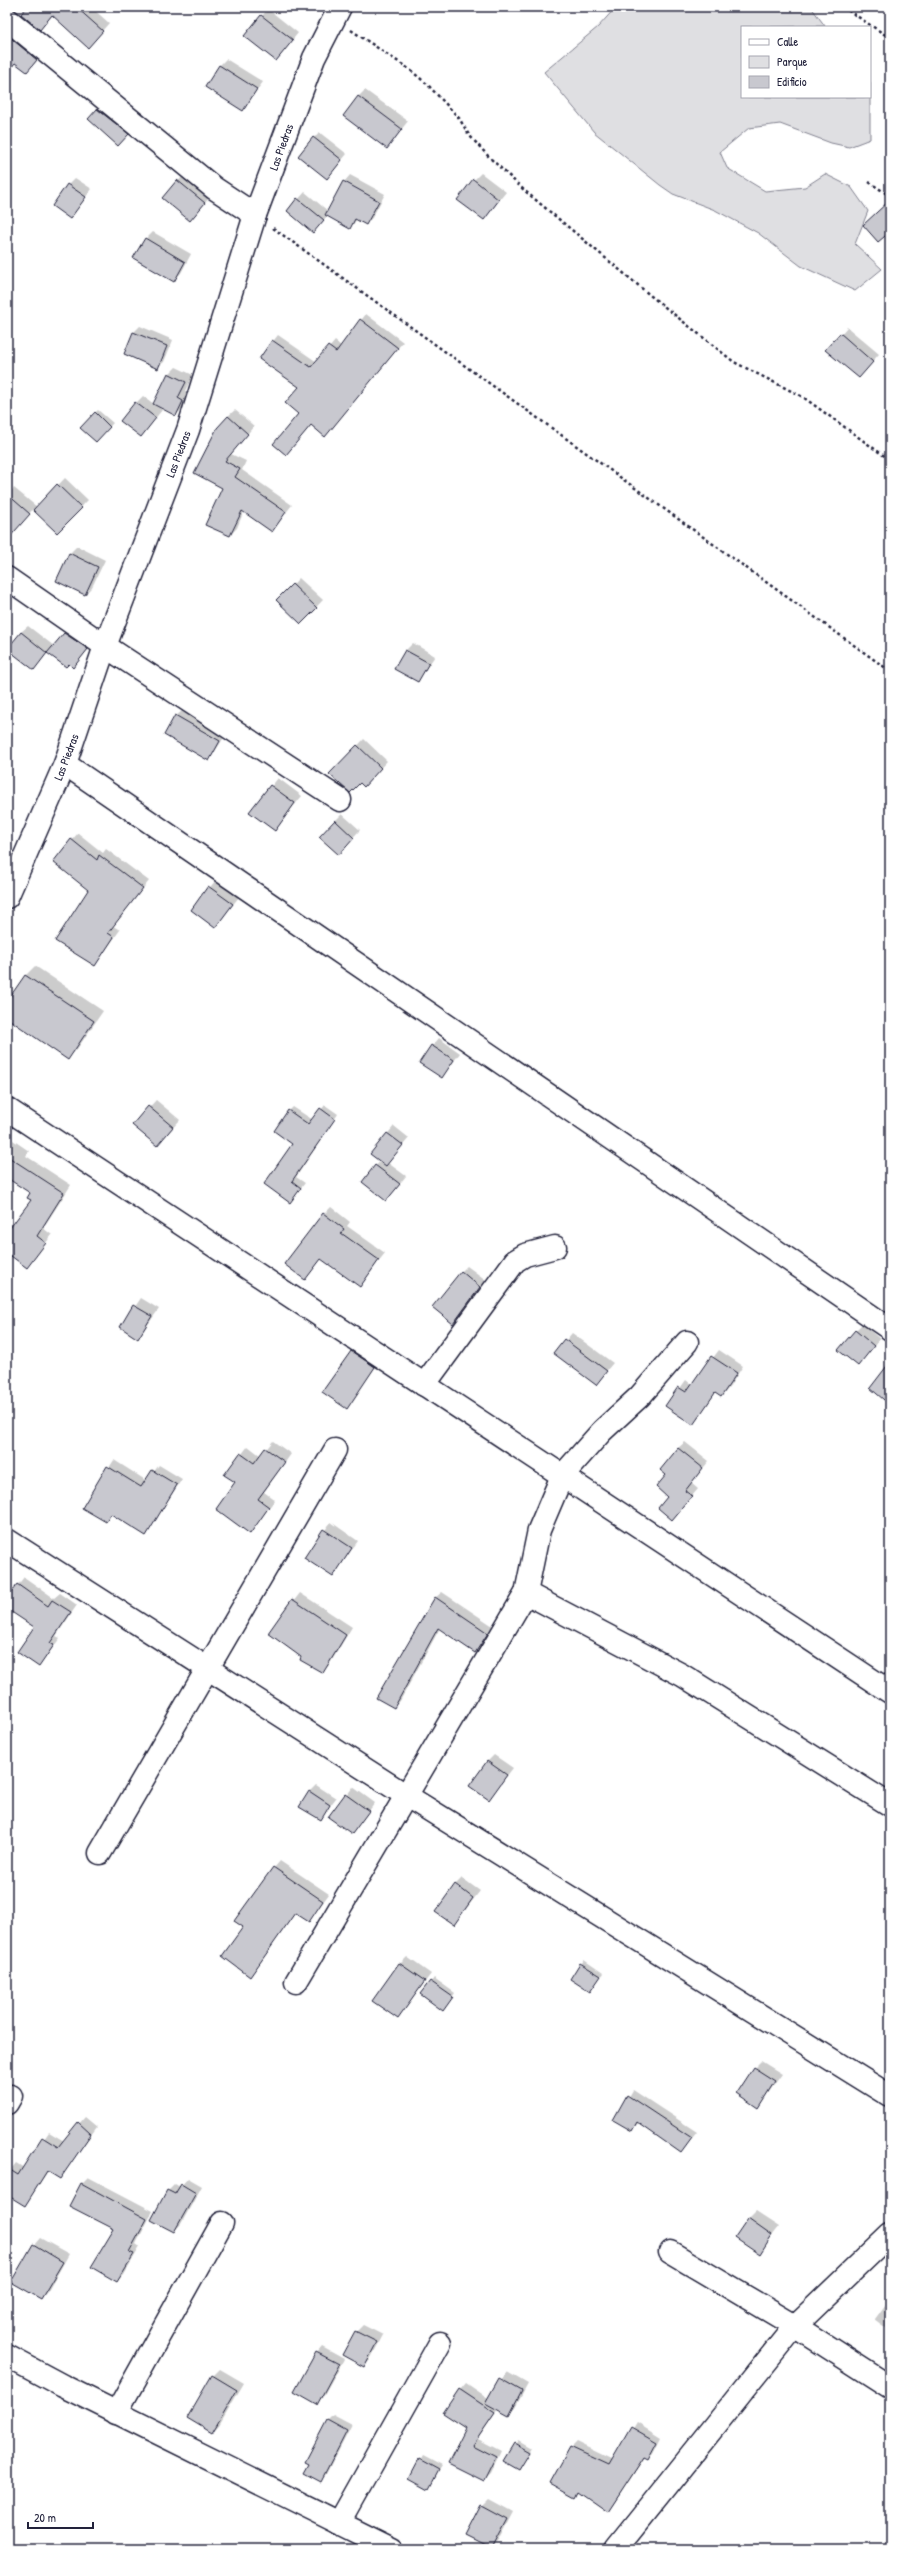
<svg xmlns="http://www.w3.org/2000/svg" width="897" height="2556" viewBox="0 0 897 2556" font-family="'Patrick Hand',sans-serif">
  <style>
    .green { fill: #dfdfe2; stroke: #80808e }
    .shadow { fill: #0003 }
    .building { fill: #c8c8cf; stroke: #22223b }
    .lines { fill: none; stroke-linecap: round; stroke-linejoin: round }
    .minor-casing { stroke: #22223b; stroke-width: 25 }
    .path { stroke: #22223b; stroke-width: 2.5; stroke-dasharray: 3 3; stroke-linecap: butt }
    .minor { stroke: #fff; stroke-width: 22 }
    .labels { text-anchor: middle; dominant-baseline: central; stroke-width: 3; stroke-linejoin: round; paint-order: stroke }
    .street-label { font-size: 12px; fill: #22223b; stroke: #fff }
  </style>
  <rect width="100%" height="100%" fill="#fff"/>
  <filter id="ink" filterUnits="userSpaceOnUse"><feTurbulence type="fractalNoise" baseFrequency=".025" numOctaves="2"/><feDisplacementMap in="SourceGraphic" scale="8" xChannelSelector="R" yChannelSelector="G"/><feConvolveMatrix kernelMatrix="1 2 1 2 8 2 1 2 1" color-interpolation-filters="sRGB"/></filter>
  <g filter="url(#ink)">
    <path class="green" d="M 616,7 L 811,7 L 825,26 L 742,27 L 742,97 L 870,97 L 870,82 L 870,139 L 849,147 L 831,143 L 780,124 L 749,128 L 720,152 L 727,168 L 765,191 L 805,187 L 825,174 L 851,187 L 868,211 L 855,244 L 882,269 L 855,291 L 801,266 L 758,233 L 715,210 L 673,194 L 660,185 L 594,132 L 544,72 L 598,27 Z"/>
    <g class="shadow">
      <path d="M 28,7 L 91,7 L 109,23 L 95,39 L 53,15 L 40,29 Z"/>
      <path d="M 268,9 L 298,33 L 276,60 L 262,16 Z"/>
      <path d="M 7,23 L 43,52 L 34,64 L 7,54 Z"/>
      <path d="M 226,59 L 263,82 L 243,109 L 219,66 Z"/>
      <path d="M 365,90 L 408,121 L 387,148 L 358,97 Z"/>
      <path d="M 101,106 L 131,131 L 118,145 L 89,119 Z"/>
      <path d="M 319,132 L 347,154 L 332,172 L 314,138 Z"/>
      <path d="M 481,173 L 506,192 L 484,219 L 474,180 Z"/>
      <path d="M 185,174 L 211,196 L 190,220 L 163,197 Z"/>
      <path d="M 350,175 L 385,194 L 372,218 L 365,224 L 357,219 L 350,228 L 328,215 L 313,232 L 288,211 L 305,192 L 328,211 L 344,182 Z"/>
      <path d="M 75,178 L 92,189 L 70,217 L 68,185 Z"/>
      <path d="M 153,232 L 191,254 L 181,273 L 174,280 L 146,239 Z"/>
      <path d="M 366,314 L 403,342 L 325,436 L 312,424 L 291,447 L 300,414 L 301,386 L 260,358 L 278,335 L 317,362 L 335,341 L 341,346 Z"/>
      <path d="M 140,326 L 173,340 L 164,362 L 158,367 L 125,354 L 134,332 Z"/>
      <path d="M 847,327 L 879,354 L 865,370 L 841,334 Z"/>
      <path d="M 176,367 L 193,375 L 185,391 L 190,393 L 183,408 L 176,415 L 157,405 L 162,410 L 141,436 L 136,403 L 143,396 L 154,404 L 169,374 Z"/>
      <path d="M 98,410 L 113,423 L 96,441 L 95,413 Z"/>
      <path d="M 235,410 L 254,426 L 231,454 L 246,461 L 242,470 L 292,505 L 272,530 L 244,511 L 237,528 L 230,535 L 223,487 L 195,473 L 228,416 Z"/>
      <path d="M 65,478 L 88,500 L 57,532 L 33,509 L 20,524 L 7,525 L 7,495 L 14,488 L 37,507 Z"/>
      <path d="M 77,546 L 105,560 L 92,587 L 85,594 L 57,581 L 70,553 Z"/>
      <path d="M 299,578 L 323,600 L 301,623 L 278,600 Z"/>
      <path d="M 28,626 L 54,646 L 71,627 L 94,643 L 73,667 L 48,652 L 34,669 L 21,632 Z"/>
      <path d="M 413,643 L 435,656 L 418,680 L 396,668 L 406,650 Z"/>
      <path d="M 182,711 L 225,736 L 209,760 L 176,716 Z"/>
      <path d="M 364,739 L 387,761 L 371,778 L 360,782 L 331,774 Z"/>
      <path d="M 278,778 L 302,796 L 274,830 L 251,812 Z"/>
      <path d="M 342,814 L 360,830 L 345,846 L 335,821 Z"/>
      <path d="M 78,833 L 103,853 L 106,849 L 149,881 L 113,926 L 120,930 L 95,965 L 90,890 L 72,840 Z"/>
      <path d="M 216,880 L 239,897 L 215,927 L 192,909 Z"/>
      <path d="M 35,966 L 103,1011 L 77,1049 L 68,1058 L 7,1017 L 7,1003 L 26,975 Z"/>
      <path d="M 439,1038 L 460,1053 L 442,1077 L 420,1062 Z"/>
      <path d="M 156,1100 L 180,1120 L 157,1145 L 133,1125 Z"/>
      <path d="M 325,1105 L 338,1114 L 296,1177 L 305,1183 L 290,1202 L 294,1144 L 289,1111 L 293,1107 L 313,1120 Z"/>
      <path d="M 394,1126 L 409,1138 L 388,1163 L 406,1176 L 393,1192 L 363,1182 L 380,1161 L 371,1154 Z"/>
      <path d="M 7,1136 L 29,1151 L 26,1156 L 71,1185 L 43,1228 L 52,1235 L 27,1267 L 7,1251 L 7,1234 L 32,1200 L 32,1193 L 7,1176 Z"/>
      <path d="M 331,1207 L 350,1222 L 347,1226 L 385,1253 L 360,1285 L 322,1258 L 305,1279 L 324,1214 Z"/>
      <path d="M 467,1266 L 486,1280 L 453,1323 L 461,1272 Z"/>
      <path d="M 141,1298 L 159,1309 L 138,1338 L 121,1327 Z"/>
      <path d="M 862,1324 L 880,1339 L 858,1365 L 855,1331 Z"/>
      <path d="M 572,1333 L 613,1363 L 596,1383 L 555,1353 Z"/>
      <path d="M 356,1347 L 379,1362 L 347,1407 L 351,1352 Z"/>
      <path d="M 719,1350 L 743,1366 L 728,1389 L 721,1396 L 716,1392 L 693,1424 L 667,1406 L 686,1380 L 692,1385 Z"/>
      <path d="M 273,1441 L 291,1454 L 264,1492 L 275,1500 L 250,1532 L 236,1482 L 226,1475 L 248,1446 L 261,1456 Z"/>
      <path d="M 685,1442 L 709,1461 L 691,1483 L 698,1489 L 672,1519 L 668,1475 L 678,1448 Z"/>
      <path d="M 114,1460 L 147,1481 L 159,1465 L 182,1479 L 146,1534 L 112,1514 L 105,1521 L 83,1508 Z"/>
      <path d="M 331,1522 L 358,1541 L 333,1575 L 305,1557 Z"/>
      <path d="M 24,1577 L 54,1598 L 60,1593 L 77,1605 L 56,1636 L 60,1638 L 39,1666 L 35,1627 L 7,1607 L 7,1599 Z"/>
      <path d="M 442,1592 L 493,1626 L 475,1652 L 440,1628 L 400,1701 L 394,1707 L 435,1598 Z"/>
      <path d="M 300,1593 L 352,1627 L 329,1665 L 322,1672 L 269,1633 Z"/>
      <path d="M 494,1755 L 513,1768 L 489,1799 L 487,1762 Z"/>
      <path d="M 316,1785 L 336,1798 L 320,1819 L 309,1792 Z"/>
      <path d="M 353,1787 L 375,1803 L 352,1833 L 330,1817 Z"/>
      <path d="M 280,1861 L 329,1894 L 309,1921 L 296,1912 L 250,1976 L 244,1927 L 274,1868 Z"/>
      <path d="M 462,1878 L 480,1891 L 454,1924 L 455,1885 Z"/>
      <path d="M 407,1957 L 431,1974 L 397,2018 L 400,1964 Z"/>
      <path d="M 584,1960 L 603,1973 L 590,1991 L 571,1979 Z"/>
      <path d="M 434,1978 L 455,1993 L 446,2006 L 422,1994 Z"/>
      <path d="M 761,2061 L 782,2074 L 758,2107 L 754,2068 Z"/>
      <path d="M 633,2090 L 697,2132 L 681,2152 L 639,2122 L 632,2130 L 615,2120 Z"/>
      <path d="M 85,2117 L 97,2127 L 59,2178 L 48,2171 L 25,2205 L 7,2194 L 7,2174 L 16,2163 L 24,2168 L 49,2132 L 64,2141 Z"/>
      <path d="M 88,2177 L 153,2211 L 136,2244 L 140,2247 L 124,2274 L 117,2281 L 115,2229 L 81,2184 Z"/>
      <path d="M 188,2178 L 202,2186 L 181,2224 L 174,2231 L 153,2219 L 168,2191 L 175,2184 L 180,2187 Z"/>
      <path d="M 756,2212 L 779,2227 L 760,2252 L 749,2219 Z"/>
      <path d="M 40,2238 L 69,2254 L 48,2291 L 41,2298 L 34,2245 Z"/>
      <path d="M 890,2297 L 890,2331 L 874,2319 Z"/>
      <path d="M 363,2325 L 383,2335 L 371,2358 L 364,2365 L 356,2332 Z"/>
      <path d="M 322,2347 L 344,2359 L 322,2398 L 316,2403 L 317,2353 Z"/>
      <path d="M 220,2369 L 244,2383 L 219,2425 L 212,2432 L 213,2376 Z"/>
      <path d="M 507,2372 L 528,2384 L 515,2408 L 508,2415 L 498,2409 L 478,2439 L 501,2451 L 490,2474 L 483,2480 L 467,2428 L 460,2390 L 466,2383 L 488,2398 Z"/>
      <path d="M 333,2415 L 352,2425 L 326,2475 L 320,2481 L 327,2421 Z"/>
      <path d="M 637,2422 L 661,2437 L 653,2453 L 647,2458 L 645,2457 L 613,2505 L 608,2511 L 579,2491 L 575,2496 L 571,2448 L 577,2442 L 614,2460 Z"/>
      <path d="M 518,2440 L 532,2448 L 519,2469 L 505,2461 Z"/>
      <path d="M 423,2456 L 442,2466 L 428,2487 L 410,2477 Z"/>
      <path d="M 489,2499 L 513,2512 L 498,2541 L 491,2548 L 482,2506 Z"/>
    </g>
    <g class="building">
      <path d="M 27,7 L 76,7 L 103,31 L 88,48 L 52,15 L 40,30 L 21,14 Z"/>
      <path d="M 261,15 L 293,40 L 276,61 L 244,36 Z"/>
      <path d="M 7,35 L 37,60 L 27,72 L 15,63 L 7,73 Z"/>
      <path d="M 219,65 L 257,89 L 243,111 L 205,87 Z"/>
      <path d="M 358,96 L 402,129 L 387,149 L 343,116 Z"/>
      <path d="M 97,109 L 129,134 L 118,146 L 88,119 Z"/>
      <path d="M 313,137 L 342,160 L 327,179 L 298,156 Z"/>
      <path d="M 473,179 L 499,200 L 484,220 L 457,200 Z"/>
      <path d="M 177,180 L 205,203 L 190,221 L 162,198 Z"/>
      <path d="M 343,181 L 379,201 L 366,225 L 355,219 L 350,229 L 325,215 Z"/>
      <path d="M 67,184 L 86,197 L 70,219 L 52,206 Z"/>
      <path d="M 297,198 L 324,220 L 313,233 L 287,211 Z"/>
      <path d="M 890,200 L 890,232 L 878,242 L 863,225 Z"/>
      <path d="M 145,238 L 185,262 L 174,282 L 133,258 Z"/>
      <path d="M 360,319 L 398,348 L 325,437 L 311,425 L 286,455 L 273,444 L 298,414 L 285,403 L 299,387 L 259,359 L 272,340 L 311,367 L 328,346 L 336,352 Z"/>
      <path d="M 133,332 L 167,346 L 158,369 L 124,354 Z"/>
      <path d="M 840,333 L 873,362 L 859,378 L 825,350 Z"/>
      <path d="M 168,373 L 186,382 L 178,398 L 183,401 L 176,416 L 153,404 Z"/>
      <path d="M 135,402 L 156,418 L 141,437 L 120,421 Z"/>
      <path d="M 95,412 L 110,427 L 96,442 L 80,428 Z"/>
      <path d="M 228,416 L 248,434 L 225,461 L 240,469 L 235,477 L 286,512 L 272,532 L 242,511 L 230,536 L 205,525 L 222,488 L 194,473 L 217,428 Z"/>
      <path d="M 57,484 L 82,508 L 57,533 L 33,510 Z"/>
      <path d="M 7,494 L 30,514 L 7,540 Z"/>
      <path d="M 69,553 L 98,567 L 85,595 L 56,581 Z"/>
      <path d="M 292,584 L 317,608 L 301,624 L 276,600 Z"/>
      <path d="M 21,632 L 47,653 L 34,670 L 7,649 Z"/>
      <path d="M 64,633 L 88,649 L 73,668 L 69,664 L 66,667 L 47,653 Z"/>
      <path d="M 405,650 L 429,663 L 418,682 L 394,669 Z"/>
      <path d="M 175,715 L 220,741 L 209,761 L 164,735 Z"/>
      <path d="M 357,745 L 381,768 L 364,787 L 360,783 L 350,793 L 329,774 Z"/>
      <path d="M 270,785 L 295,803 L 275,831 L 249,812 Z"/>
      <path d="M 335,820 L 354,838 L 339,855 L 319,837 Z"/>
      <path d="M 71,839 L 97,860 L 99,855 L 143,888 L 108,933 L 114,937 L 95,966 L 55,941 L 88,890 L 53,862 Z"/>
      <path d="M 208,886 L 233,904 L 215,928 L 191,910 Z"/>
      <path d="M 25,975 L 94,1021 L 68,1060 L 7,1018 L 7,1001 Z"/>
      <path d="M 431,1045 L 454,1060 L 442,1078 L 419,1063 Z"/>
      <path d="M 148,1106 L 173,1127 L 157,1146 L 132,1125 Z"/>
      <path d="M 320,1108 L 335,1119 L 292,1181 L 301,1188 L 290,1203 L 264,1184 L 292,1144 L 274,1131 L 288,1110 L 308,1124 Z"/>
      <path d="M 387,1133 L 403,1145 L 386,1166 L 370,1154 Z"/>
      <path d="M 7,1156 L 64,1193 L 37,1236 L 46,1243 L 27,1268 L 7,1253 L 7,1232 L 31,1200 L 27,1198 L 30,1193 L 7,1178 Z"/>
      <path d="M 375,1165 L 400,1184 L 386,1201 L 362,1182 Z"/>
      <path d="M 323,1213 L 344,1229 L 341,1233 L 379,1260 L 360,1287 L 321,1259 L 305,1280 L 284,1264 Z"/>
      <path d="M 461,1271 L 480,1287 L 453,1324 L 432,1307 Z"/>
      <path d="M 133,1305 L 152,1316 L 138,1339 L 120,1327 Z"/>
      <path d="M 855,1330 L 874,1346 L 858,1366 L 838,1350 Z"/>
      <path d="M 564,1339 L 607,1371 L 596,1385 L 553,1353 Z"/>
      <path d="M 351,1351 L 375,1367 L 347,1409 L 322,1392 Z"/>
      <path d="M 711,1356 L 737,1373 L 721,1397 L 715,1393 L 693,1425 L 665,1406 L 678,1387 L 686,1392 Z"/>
      <path d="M 890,1362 L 890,1405 L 870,1388 Z"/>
      <path d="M 265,1448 L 285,1462 L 258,1499 L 269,1507 L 250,1534 L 216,1509 L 235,1482 L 224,1475 L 240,1453 L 254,1463 Z"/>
      <path d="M 678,1448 L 703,1468 L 685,1491 L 692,1496 L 672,1520 L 658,1508 L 667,1497 L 656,1487 L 666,1475 L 660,1470 Z"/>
      <path d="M 107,1466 L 141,1487 L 152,1470 L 177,1485 L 146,1536 L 111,1514 L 106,1522 L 82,1508 Z"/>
      <path d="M 323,1529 L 352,1548 L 333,1577 L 304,1558 Z"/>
      <path d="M 17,1584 L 48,1606 L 52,1600 L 71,1612 L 50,1643 L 54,1645 L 39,1667 L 17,1652 L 34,1627 L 7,1609 L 7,1598 Z"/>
      <path d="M 435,1597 L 488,1633 L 475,1653 L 438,1628 L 394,1708 L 376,1698 Z"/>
      <path d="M 292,1599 L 346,1635 L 323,1673 L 300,1660 L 301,1657 L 268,1633 Z"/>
      <path d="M 487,1761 L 507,1775 L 489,1800 L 469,1786 Z"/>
      <path d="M 309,1791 L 330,1805 L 321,1820 L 299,1807 Z"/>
      <path d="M 345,1794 L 369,1811 L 352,1834 L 328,1817 Z"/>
      <path d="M 273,1867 L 323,1901 L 309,1922 L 295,1913 L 250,1977 L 222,1956 L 243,1927 L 234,1921 Z"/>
      <path d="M 455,1884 L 473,1898 L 454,1925 L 435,1912 Z"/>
      <path d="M 399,1963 L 425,1981 L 398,2019 L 372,2001 Z"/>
      <path d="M 580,1963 L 601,1976 L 590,1992 L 570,1979 Z"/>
      <path d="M 430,1981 L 453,1997 L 443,2011 L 420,1994 Z"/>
      <path d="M 753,2067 L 775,2081 L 758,2108 L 736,2093 Z"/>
      <path d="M 627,2095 L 692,2138 L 681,2153 L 637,2122 L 632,2131 L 613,2120 Z"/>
      <path d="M 78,2122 L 91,2134 L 60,2179 L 47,2171 L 25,2206 L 7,2195 L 7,2168 L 18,2175 L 42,2137 L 58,2147 Z"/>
      <path d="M 81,2183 L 147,2219 L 129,2252 L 134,2254 L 117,2282 L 91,2267 L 114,2229 L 69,2206 Z"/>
      <path d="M 181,2184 L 196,2193 L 174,2232 L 151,2220 L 167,2190 L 175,2194 Z"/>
      <path d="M 748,2218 L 772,2235 L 760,2254 L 735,2237 Z"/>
      <path d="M 33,2244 L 63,2262 L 41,2299 L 11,2282 Z"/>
      <path d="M 355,2331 L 377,2342 L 364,2367 L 342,2355 Z"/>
      <path d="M 316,2352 L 339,2364 L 317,2405 L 294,2392 Z"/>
      <path d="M 212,2375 L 237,2390 L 212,2433 L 187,2418 Z"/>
      <path d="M 499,2378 L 522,2391 L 509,2416 L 485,2403 Z"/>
      <path d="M 459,2389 L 495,2413 L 473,2445 L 496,2457 L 484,2481 L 448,2463 L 466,2428 L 443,2413 Z"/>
      <path d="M 327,2420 L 347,2431 L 321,2482 L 304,2473 L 309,2464 L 305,2462 Z"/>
      <path d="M 631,2427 L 657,2442 L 648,2459 L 644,2457 L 608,2512 L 578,2491 L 575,2497 L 550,2483 L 570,2447 L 609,2465 Z"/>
      <path d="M 514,2443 L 530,2452 L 519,2470 L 503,2461 Z"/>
      <path d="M 419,2459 L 439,2470 L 429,2489 L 409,2478 Z"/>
      <path d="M 481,2505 L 507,2519 L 491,2549 L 465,2536 Z"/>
    </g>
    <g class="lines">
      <g class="minor-casing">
        <g id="minor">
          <path d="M 7,19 L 214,188 L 255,215"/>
          <path d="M 7,578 L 105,646 L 340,800"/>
          <path d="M 65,764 L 890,1329"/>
          <path d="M 7,897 L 65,764 L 105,646 L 188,430 L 255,215 L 314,58 L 340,7"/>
          <path d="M 7,1109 L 890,1692"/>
          <path d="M 424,1385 L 515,1261 L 525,1255 L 555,1247"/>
          <path d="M 7,1540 L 407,1796 L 890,2096"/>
          <path d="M 526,1593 L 682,1675 L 890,1805"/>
          <path d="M 100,1853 L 335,1450"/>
          <path d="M 296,1982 L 526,1593 L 539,1530 L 562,1476 L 602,1431 L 640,1396 L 687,1342"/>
          <path d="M 7,2103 L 11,2096"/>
          <path d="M 670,2252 L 795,2326 L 890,2387"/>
          <path d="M 7,2356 L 63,2386 L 392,2549"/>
          <path d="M 116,2413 L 222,2223"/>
          <path d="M 339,2523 L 440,2343"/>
          <path d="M 616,2549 L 795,2326 L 890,2235"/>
        </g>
      </g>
      <g class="path">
        <path d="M 843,7 L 890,38"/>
        <path d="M 351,30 L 409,69 L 427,84 L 459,118 L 469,135 L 489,157 L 525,191 L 651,296 L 734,362 L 803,397 L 890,460"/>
        <path d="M 869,182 L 890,196"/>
        <path d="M 273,228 L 890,671"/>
      </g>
      <use href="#minor" class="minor"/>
    </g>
  </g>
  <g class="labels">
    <g class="street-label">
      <text transform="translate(281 147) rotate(-70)">Las Piedras</text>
      <text transform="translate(178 454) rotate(-69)">Las Piedras</text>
      <text transform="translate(66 757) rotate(-69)">Las Piedras</text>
    </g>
  </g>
  <rect width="897" height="2556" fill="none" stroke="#fff" stroke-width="24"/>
  <rect x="12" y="12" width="873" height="2532" fill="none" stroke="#22223b" stroke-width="1.5" filter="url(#ink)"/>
  <rect x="741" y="26" width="130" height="72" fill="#ffffff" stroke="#a7a7b1"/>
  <rect x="749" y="39" width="20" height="6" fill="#ffffff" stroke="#a7a7b1"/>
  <text x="777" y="46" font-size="12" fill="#22223b">Calle</text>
  <rect x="749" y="56" width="20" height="12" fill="#dfdfe2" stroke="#a7a7b1"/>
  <text x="777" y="66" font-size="12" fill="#22223b">Parque</text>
  <rect x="749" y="76" width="20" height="12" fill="#c8c8cf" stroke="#a7a7b1"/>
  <text x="777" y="86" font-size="12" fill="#22223b">Edificio</text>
  <path d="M28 2522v6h65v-6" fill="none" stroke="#22223b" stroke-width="2"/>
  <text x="34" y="2522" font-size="12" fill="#22223b" stroke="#ffffff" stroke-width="3" paint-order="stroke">20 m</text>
</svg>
